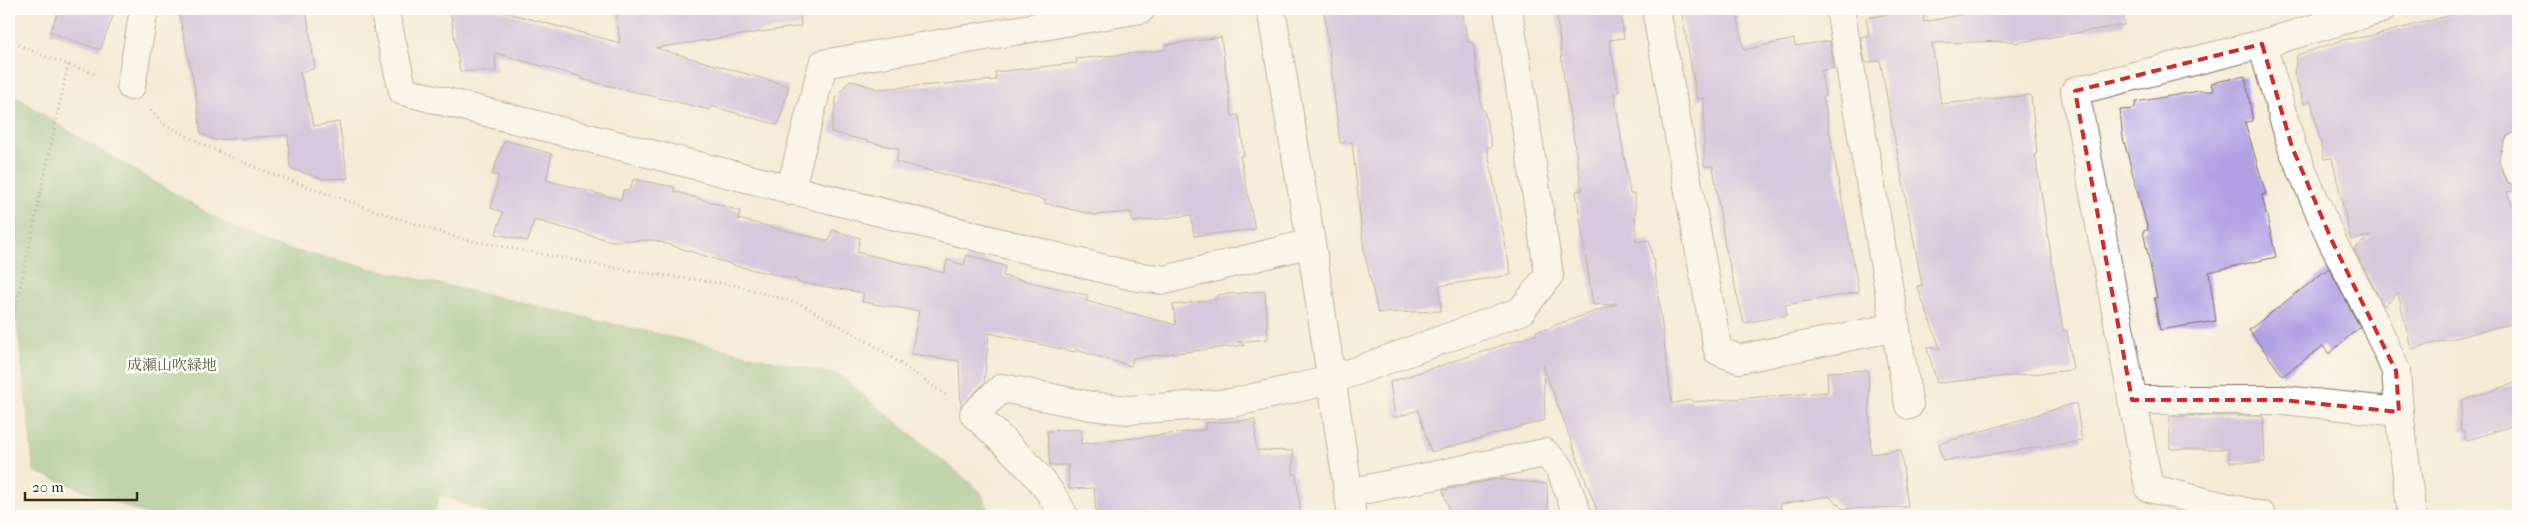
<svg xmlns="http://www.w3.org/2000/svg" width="2527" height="525" viewBox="0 0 2527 525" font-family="'IM FELL French Canon','Noto Serif JP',serif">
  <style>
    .forest { fill: #7fb977; stroke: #5d724a }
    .building { fill: #b1a0e4 }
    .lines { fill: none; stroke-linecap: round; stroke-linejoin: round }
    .minor-casing { stroke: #7c6e5f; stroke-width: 30 }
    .path { stroke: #7c6e5f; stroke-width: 3; stroke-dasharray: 1 4; stroke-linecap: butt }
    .minor { stroke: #fff; stroke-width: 28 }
    .marked { fill: none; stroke: #d62828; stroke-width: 4; stroke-dasharray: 10 6; stroke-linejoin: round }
    .labels { text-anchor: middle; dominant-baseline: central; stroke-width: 5; stroke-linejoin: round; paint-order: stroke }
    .park-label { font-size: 15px; fill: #595f3f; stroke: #fdfcf7 }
  </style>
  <rect width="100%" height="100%" fill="#fdfcf7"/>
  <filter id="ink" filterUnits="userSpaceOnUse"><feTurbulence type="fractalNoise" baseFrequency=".02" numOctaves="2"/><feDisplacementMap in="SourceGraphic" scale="10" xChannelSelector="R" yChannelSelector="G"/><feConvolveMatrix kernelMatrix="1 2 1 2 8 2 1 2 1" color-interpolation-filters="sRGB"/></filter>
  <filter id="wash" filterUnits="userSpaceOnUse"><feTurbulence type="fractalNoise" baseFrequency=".0096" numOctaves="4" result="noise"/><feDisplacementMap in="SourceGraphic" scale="20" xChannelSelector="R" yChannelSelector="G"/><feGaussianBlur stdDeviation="1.12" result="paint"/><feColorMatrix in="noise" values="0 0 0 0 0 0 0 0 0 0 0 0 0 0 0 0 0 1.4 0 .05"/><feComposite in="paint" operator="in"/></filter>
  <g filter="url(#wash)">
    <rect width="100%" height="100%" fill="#f6ebd7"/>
    <path class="forest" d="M 9,92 L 83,140 L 257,242 L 840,376 L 980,491 L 990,516 L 497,516 L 440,495 L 433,516 L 151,516 L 34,471 L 17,320 L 9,295 Z"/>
    <g id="blocks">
      <g class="building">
        <path d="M 59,9 L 116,9 L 100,50 L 50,32 Z"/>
        <path d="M 178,9 L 306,9 L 315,68 L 300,73 L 314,126 L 339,122 L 348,178 L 323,179 L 290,168 L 288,135 L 214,140 L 201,133 L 195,89 Z"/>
        <path d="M 493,9 L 620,43 L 616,9 L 800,9 L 801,26 L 655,48 L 789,86 L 778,125 L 711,106 L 710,110 L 581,79 L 582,77 L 495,53 L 496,71 L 460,71 L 450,10 Z"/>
        <path d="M 1324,9 L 1462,9 L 1468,42 L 1473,42 L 1482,110 L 1484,110 L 1492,147 L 1487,147 L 1511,275 L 1439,286 L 1441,311 L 1378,313 L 1364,251 L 1352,142 L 1340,143 Z"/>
        <path d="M 1556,9 L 1620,9 L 1624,38 L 1609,40 L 1619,92 L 1614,93 L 1630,194 L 1635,194 L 1636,242 L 1649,240 L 1654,263 L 1672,404 L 1691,399 L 1692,402 L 1828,392 L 1827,372 L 1868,370 L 1871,454 L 1901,450 L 1908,507 L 1843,509 L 1829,496 L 1780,504 L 1781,511 L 1723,512 L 1724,516 L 1599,516 L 1543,365 L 1545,420 L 1431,452 L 1418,410 L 1395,418 L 1390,382 L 1537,334 L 1536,331 L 1552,328 L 1552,326 L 1617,304 L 1593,305 L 1576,191 L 1582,190 L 1564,78 Z"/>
        <path d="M 1681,9 L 1736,9 L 1744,50 L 1794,39 L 1795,46 L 1830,41 L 1834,68 L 1821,71 L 1825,96 L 1823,97 L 1859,292 L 1785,305 L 1787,315 L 1744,323 L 1725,246 L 1713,166 L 1704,166 L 1704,98 L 1697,99 Z"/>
        <path d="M 1917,9 L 1922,9 L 1924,22 L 1990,9 L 2123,9 L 2124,25 L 2015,43 L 2014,41 L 1932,43 L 1941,104 L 2031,95 L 2037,153 L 2035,154 L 2063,331 L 2067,331 L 2073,370 L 1937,383 L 1927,348 L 1940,348 L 1917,286 L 1922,285 L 1880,60 L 1865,63 L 1861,37 L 1869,35 L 1866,18 Z"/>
        <path d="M 2474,9 L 2518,9 L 2518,132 L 2507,136 L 2499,155 L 2503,176 L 2508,183 L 2518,186 L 2518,190 L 2507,192 L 2518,221 L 2518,322 L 2411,349 L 2398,293 L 2384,306 L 2354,249 L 2371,236 L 2351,240 L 2332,158 L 2324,159 L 2311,101 L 2304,104 L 2294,73 L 2297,55 L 2347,39 L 2372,36 Z"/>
        <path d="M 1221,37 L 1232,116 L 1239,115 L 1244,155 L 1240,156 L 1255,229 L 1194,236 L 1191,215 L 1133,222 L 1131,212 L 1095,215 L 1044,203 L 1045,200 L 896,162 L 899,149 L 831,132 L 837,95 L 850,80 L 878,89 L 996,80 L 995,72 L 1077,63 L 1076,59 L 1166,50 L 1165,45 Z"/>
        <path d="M 2245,76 L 2253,121 L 2245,122 L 2266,194 L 2262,195 L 2276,257 L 2209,272 L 2216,321 L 2160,330 L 2154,298 L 2157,298 L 2143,231 L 2148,230 L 2123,138 L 2120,110 L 2134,109 L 2136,102 L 2199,91 L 2213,91 L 2211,83 Z"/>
        <path d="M 505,140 L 552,154 L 546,180 L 621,200 L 623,190 L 630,190 L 633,179 L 674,187 L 674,191 L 740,211 L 738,219 L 829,241 L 832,230 L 860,238 L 857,252 L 944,273 L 947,260 L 964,265 L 967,255 L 1005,266 L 1003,276 L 1088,295 L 1086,301 L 1176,325 L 1173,305 L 1217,299 L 1217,295 L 1265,291 L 1268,339 L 1238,342 L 1245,345 L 1133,358 L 1131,366 L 1076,350 L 1075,352 L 989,333 L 984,383 L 961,407 L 959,361 L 911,354 L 919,311 L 862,302 L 864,293 L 797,282 L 798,280 L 737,266 L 654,240 L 612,241 L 534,220 L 528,241 L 496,234 L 503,212 L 491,208 L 499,176 L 492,174 Z"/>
        <path d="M 2329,268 L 2360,327 L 2329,354 L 2323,346 L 2283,376 L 2249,330 Z"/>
        <path d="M 2518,382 L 2518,424 L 2465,441 L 2465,431 L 2460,431 L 2462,401 Z"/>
        <path d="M 2076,403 L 2082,441 L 1943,461 L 1939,444 Z"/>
        <path d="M 2170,416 L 2263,416 L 2265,462 L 2229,462 L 2229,449 L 2170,449 Z"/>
        <path d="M 1255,420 L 1256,450 L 1293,451 L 1293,474 L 1296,474 L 1301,516 L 1096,516 L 1094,488 L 1069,489 L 1068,465 L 1050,465 L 1047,431 L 1081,429 L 1081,444 L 1205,430 L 1205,423 Z"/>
        <path d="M 1498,479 L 1547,484 L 1548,516 L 1451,516 L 1443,490 Z"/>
      </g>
    </g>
  </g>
  <g filter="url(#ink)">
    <use href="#blocks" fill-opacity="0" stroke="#7c6e5f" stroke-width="1"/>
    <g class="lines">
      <g class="minor-casing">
        <g id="minor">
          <path d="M 384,9 L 403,91 L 1132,276 L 1165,280 L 1311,243"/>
          <path d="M 1271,9 L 1311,243 L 1352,516"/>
          <path d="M 1656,9 L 1718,351 L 1739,359 L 1896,327"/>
          <path d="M 1840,9 L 1909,405"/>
          <path d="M 2262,44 L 2292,147 L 2332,241 L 2374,321 L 2396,371 L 2399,412 L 2412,516"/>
          <path d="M 131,86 L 144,9"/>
          <path d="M 2518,147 L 2514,159 L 2518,171"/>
          <path d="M 790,191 L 823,64 L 1141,9"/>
          <path d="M 2132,400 L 2283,400 L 2399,412"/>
          <path d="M 1348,493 L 1545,453 L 1560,468 L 1578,516"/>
          <path d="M 1064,516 C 1044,475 1007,445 974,414 L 1002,388 L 1091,406 L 1128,410 L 1232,403 L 1331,380 L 1521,311 L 1549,275 L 1508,9"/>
          <path d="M 2262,516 L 2149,488 L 2075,91 L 2262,44 L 2381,9"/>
        </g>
      </g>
      <g class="path">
        <path d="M 9,41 L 44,56 L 98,75"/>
        <path d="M 151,110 L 162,123 L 208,147 L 264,171 L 373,210 L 462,239 L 631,271 L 734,285 L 801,304 L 875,346 L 946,395"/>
        <path d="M 9,340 L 68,65"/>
      </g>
      <use href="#minor" class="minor"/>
    </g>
  </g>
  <path d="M0 0H2527V525H0ZM 2262,44 L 2292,147 L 2332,241 L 2396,371 L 2399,412 L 2283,400 L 2132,400 L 2075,91 Z" fill="#f6ebd7" fill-opacity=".55" fill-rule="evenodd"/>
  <path class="marked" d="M 2262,44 L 2292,147 L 2332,241 L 2396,371 L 2399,412 L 2283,400 L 2132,400 L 2075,91 Z"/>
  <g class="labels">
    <g class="park-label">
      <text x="172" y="365">成瀬山吹緑地</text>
    </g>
  </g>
  <rect width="2527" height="525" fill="none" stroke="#fdfcf7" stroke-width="30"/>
  <path d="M25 492v8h112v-8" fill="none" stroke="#3b2a1e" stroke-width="2.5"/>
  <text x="32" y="492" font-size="15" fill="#3b2a1e" stroke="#fdfcf7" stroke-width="4" paint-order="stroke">20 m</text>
</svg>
